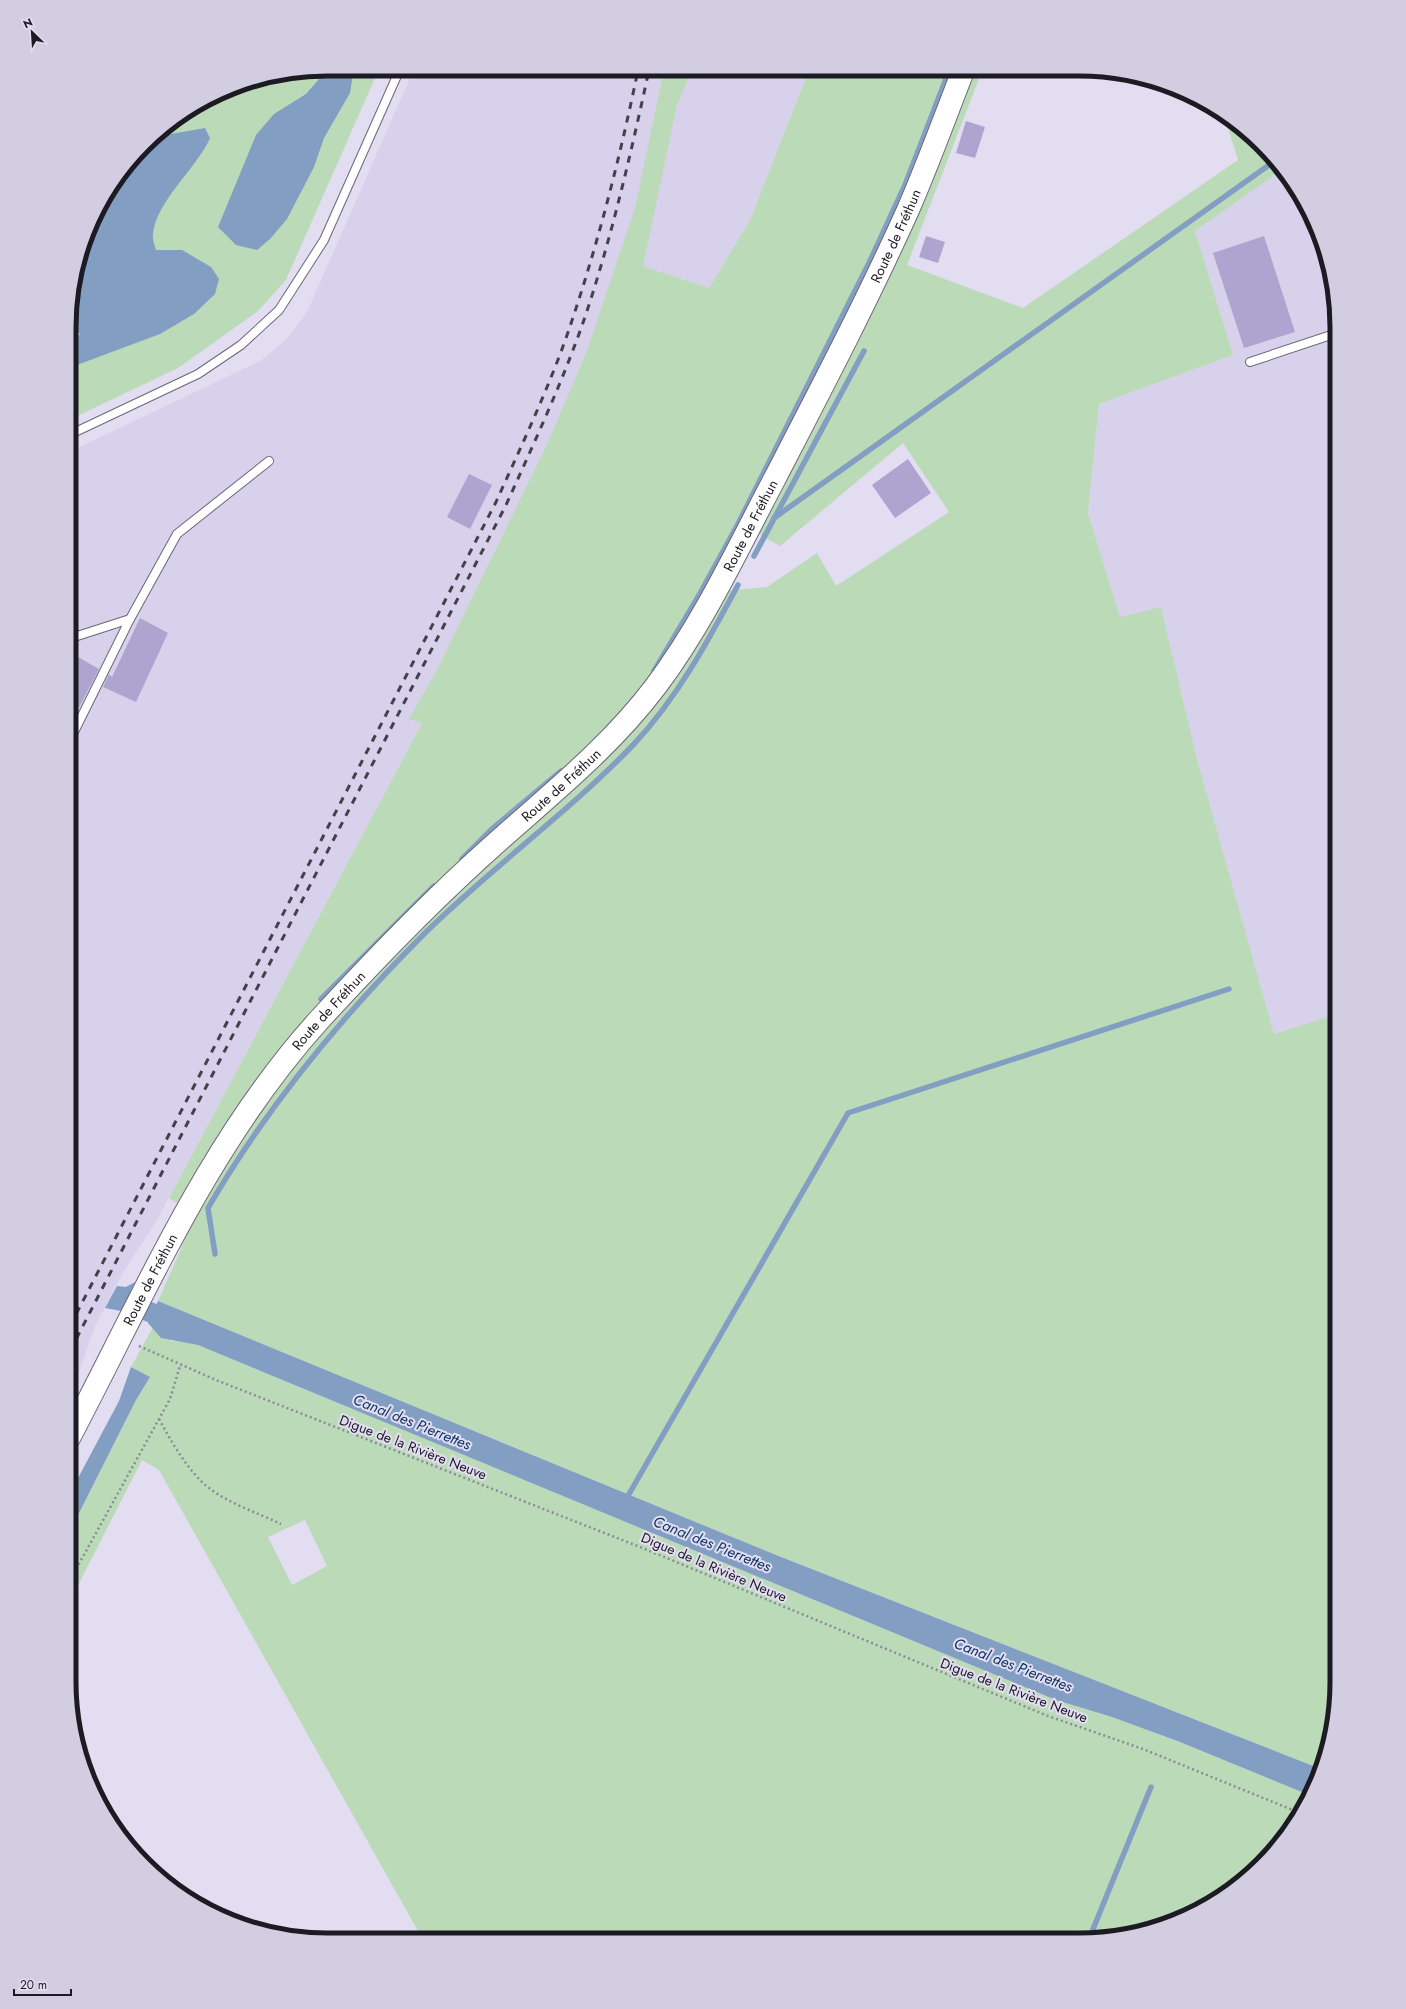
<svg xmlns="http://www.w3.org/2000/svg" width="1406" height="2009" viewBox="0 0 1406 2009" font-family="Jost,sans-serif">
  <style>
    .built { fill: #d8d1ec }
    .green { fill: #bbdab8; fill-rule: evenodd }
    .water { fill: #829ec2 }
    .lines { fill: none; stroke-linecap: round; stroke-linejoin: round }
    .stream { stroke: #829ec2; stroke-width: 5.5 }
    .canal { stroke: #829ec2; stroke-width: 20 }
    .building { fill: #ada4cf }
    .lane-casing { stroke: #6b6678; stroke-width: 10 }
    .secondary-casing { stroke: #6b6678; stroke-width: 24 }
    .path { stroke: #8d8998; stroke-width: 2.5; stroke-dasharray: 2 3; stroke-linecap: butt }
    .lane { stroke: #fff; stroke-width: 8 }
    .secondary { stroke: #fff; stroke-width: 22 }
    .rail { stroke: #43414b; stroke-width: 3; stroke-dasharray: 7 7; stroke-linecap: butt }
    .labels { text-anchor: middle; dominant-baseline: central; stroke-width: 4; stroke-linejoin: round; paint-order: stroke }
    .street-label { font-size: 14px; fill: #1c1a22; stroke: #e3ddf2 }
    .water-label { font-size: 15px; font-style: italic; fill: #0b3462; stroke: #e3ddf2 }
    .rim { fill: none; stroke: #1c1a22; stroke-width: 5 }
  </style>
  <rect width="100%" height="100%" fill="#e3ddf2"/>
  <g class="built">
    <path d="M 414,69 L 809,70 L 750,220 L 709,288 L 643,266 L 448,674 L 157,1220 L 124,1271 L 95,1326 L 69,1401 L 71,451 L 260,361 L 286,340 L 307,312 Z"/>
    <path d="M 1282,170 L 1311,213 L 1328,260 L 1337,327 L 1337,1037 L 1330,1016 L 1274,1034 L 1197,759 L 1161,607 L 1120,617 L 1088,513 L 1099,404 L 1233,355 L 1195,231 Z"/>
  </g>
  <g class="green">
    <path d="M 327,69 L 379,69 L 286,280 L 258,311 L 178,368 L 71,419 L 71,293 L 103,198 L 157,133 L 244,83 Z"/>
    <path d="M 664,70 L 692,70 L 677,105 L 643,266 L 709,288 L 750,220 L 809,70 L 994,71 L 980,76 L 907,265 L 1023,308 L 1238,160 L 1224,115 C 1246,128 1268,149 1282,170 L 1195,231 L 1233,355 L 1099,404 L 1088,513 L 1120,617 L 1161,607 L 1197,759 L 1274,1034 L 1330,1016 L 1337,1037 L 1336,1699 L 1321,1769 L 771,1553 L 158,1301 L 181,1249 L 193,1214 L 169,1198 L 422,723 L 409,719 L 438,668 L 549,440 L 587,351 L 635,208 ZM 903,443 L 949,512 L 836,586 L 817,553 L 767,587 L 725,591 L 759,534 L 780,546 Z"/>
    <path d="M 153,1327 L 171,1341 L 184,1342 L 198,1345 L 1056,1700 L 1112,1717 L 1180,1742 L 1309,1795 L 1293,1826 L 1249,1876 L 1193,1914 L 1146,1931 L 1079,1940 L 422,1938 L 159,1470 L 142,1460 L 69,1603 L 69,1533 L 136,1400 L 150,1377 L 131,1367 ZM 305,1520 L 327,1566 L 292,1585 L 268,1537 Z"/>
  </g>
  <g class="water">
    <path d="M 354,69 L 350,93 L 324,138 L 314,167 L 287,219 L 270,239 L 257,250 L 236,245 L 218,227 L 256,135 L 274,114 L 306,94 L 320,78 L 322,70 Z"/>
    <path d="M 205,128 L 210,138 C 197,168 155,202 153,235 C 152,239 155,246 156,250 L 182,250 L 211,267 L 219,279 L 215,294 L 194,314 L 160,334 L 77,365 L 71,370 L 71,347 L 80,334 L 71,326 L 71,293 L 103,198 L 149,142 L 165,135 Z"/>
    <path d="M 135,1282 L 121,1311 L 105,1308 L 117,1286 L 126,1287 Z"/>
    <path d="M 158,1301 L 771,1553 L 1321,1769 L 1309,1795 L 1180,1742 L 1112,1717 L 1056,1700 L 198,1345 L 161,1338 L 148,1323 Z"/>
    <path d="M 131,1367 L 150,1377 L 136,1400 L 69,1533 L 69,1495 L 119,1401 Z"/>
  </g>
  <g class="lines">
    <g class="stream">
      <path d="M 774,518 L 1276,160"/>
      <path d="M 754,556 L 864,351"/>
      <path d="M 654,671 L 698,597 L 738,524 L 869,263 L 905,185 L 949,71"/>
      <path d="M 462,859 L 493,828 L 561,771"/>
      <path d="M 321,999 L 434,886"/>
      <path d="M 215,1254 L 208,1208 C 267,1106 342,1016 425,933 C 492,867 569,812 634,744 C 678,697 708,641 738,585"/>
      <path d="M 625,1501 L 848,1113 L 1229,989"/>
      <path d="M 1089,1939 L 1151,1787"/>
    </g>
    <path class="canal" d="M 121,1300 L 178,1324"/>
  </g>
  <g class="building">
    <path d="M 966,121 L 985,127 L 975,158 L 956,153 Z"/>
    <path d="M 926,236 L 945,242 L 938,263 L 919,257 Z"/>
    <path d="M 1264,236 L 1295,332 L 1244,348 L 1213,253 Z"/>
    <path d="M 908,459 L 931,493 L 895,518 L 872,485 Z"/>
    <path d="M 469,474 L 492,485 L 470,529 L 447,517 Z"/>
    <path d="M 140,618 L 168,633 L 136,702 L 103,687 L 109,674 L 112,677 Z"/>
    <path d="M 71,653 L 99,669 L 71,723 Z"/>
  </g>
  <g class="lines">
    <g class="lane-casing">
      <g id="lane">
        <path d="M 1250,362 L 1337,333"/>
        <path d="M 71,434 L 198,374 L 241,345 L 279,310 L 324,240 L 400,69"/>
        <path d="M 71,638 L 130,619"/>
        <path d="M 71,738 L 130,619 L 177,534 L 269,461"/>
      </g>
    </g>
    <g class="secondary-casing">
      <g id="secondary">
        <path id="s1" d="M 69,1438 C 145,1294 209,1141 320,1019 C 376,958 434,898 496,843 C 552,793 610,747 656,686 C 704,622 738,548 775,478 C 821,389 867,301 908,210 C 928,164 945,117 963,71"/>
      </g>
    </g>
    <g class="path">
      <path d="M 139,1346 L 216,1380 L 640,1547 L 1048,1716 L 1143,1749 L 1300,1813"/>
      <path d="M 159,1419 C 171,1441 184,1464 202,1482 C 223,1502 256,1512 281,1524"/>
      <path d="M 69,1582 L 170,1399 L 180,1366"/>
    </g>
    <use href="#lane" class="lane"/>
    <use href="#secondary" class="secondary"/>
    <g class="rail">
      <path d="M 70,1326 L 496,502 C 520,449 545,396 565,341 C 596,252 619,162 638,70"/>
      <path d="M 70,1351 L 506,505 C 534,443 563,381 585,317 C 612,236 631,153 649,70"/>
    </g>
  </g>
  <g class="labels">
    <g class="street-label">
      <text stroke="none"><textPath href="#s1" startOffset="1474">Route de Fréthun</textPath></text>
      <text stroke="none"><textPath href="#s1" startOffset="1150">Route de Fréthun</textPath></text>
      <text stroke="none"><textPath href="#s1" startOffset="826">Route de Fréthun</textPath></text>
      <text stroke="none"><textPath href="#s1" startOffset="502">Route de Fréthun</textPath></text>
      <text stroke="none"><textPath href="#s1" startOffset="178">Route de Fréthun</textPath></text>
      <text transform="translate(413 1447) rotate(21)">Digue de la Rivière Neuve</text>
      <text transform="translate(714 1567) rotate(23)">Digue de la Rivière Neuve</text>
      <text transform="translate(1014 1690) rotate(21)">Digue de la Rivière Neuve</text>
    </g>
    <g class="water-label">
      <text transform="translate(412 1422) rotate(22)">Canal des Pierrettes</text>
      <text transform="translate(712 1544) rotate(22)">Canal des Pierrettes</text>
      <text transform="translate(1013 1665) rotate(21)">Canal des Pierrettes</text>
    </g>
  </g>
  <path d="M0 0H1406V2009H0ZM327 76H1079A251 251 0 0 1 1330 327V1682A251 251 0 0 1 1079 1933H327A251 251 0 0 1 76 1682V327A251 251 0 0 1 327 76Z" fill="#d3cde1" fill-rule="evenodd"/>
  <path class="rim" d="M327 76H1079A251 251 0 0 1 1330 327V1682A251 251 0 0 1 1079 1933H327A251 251 0 0 1 76 1682V327A251 251 0 0 1 327 76Z"/>
  <g transform="translate(32 32) rotate(335)" stroke="#e3ddf2" stroke-width="3" paint-order="stroke">
  <path d="M0-3L7 15L0 10L-7 15Z" fill="#1c1a22"/>
  <text y="-6" font-size="11" font-weight="bold" text-anchor="middle" fill="#1c1a22">N</text>
  </g>
  <path d="M14 1989v6h57v-6" fill="none" stroke="#1c1a22" stroke-width="2"/>
  <text x="20" y="1989" font-size="12" fill="#1c1a22" stroke="#e3ddf2" stroke-width="3" paint-order="stroke">20 m</text>
</svg>
